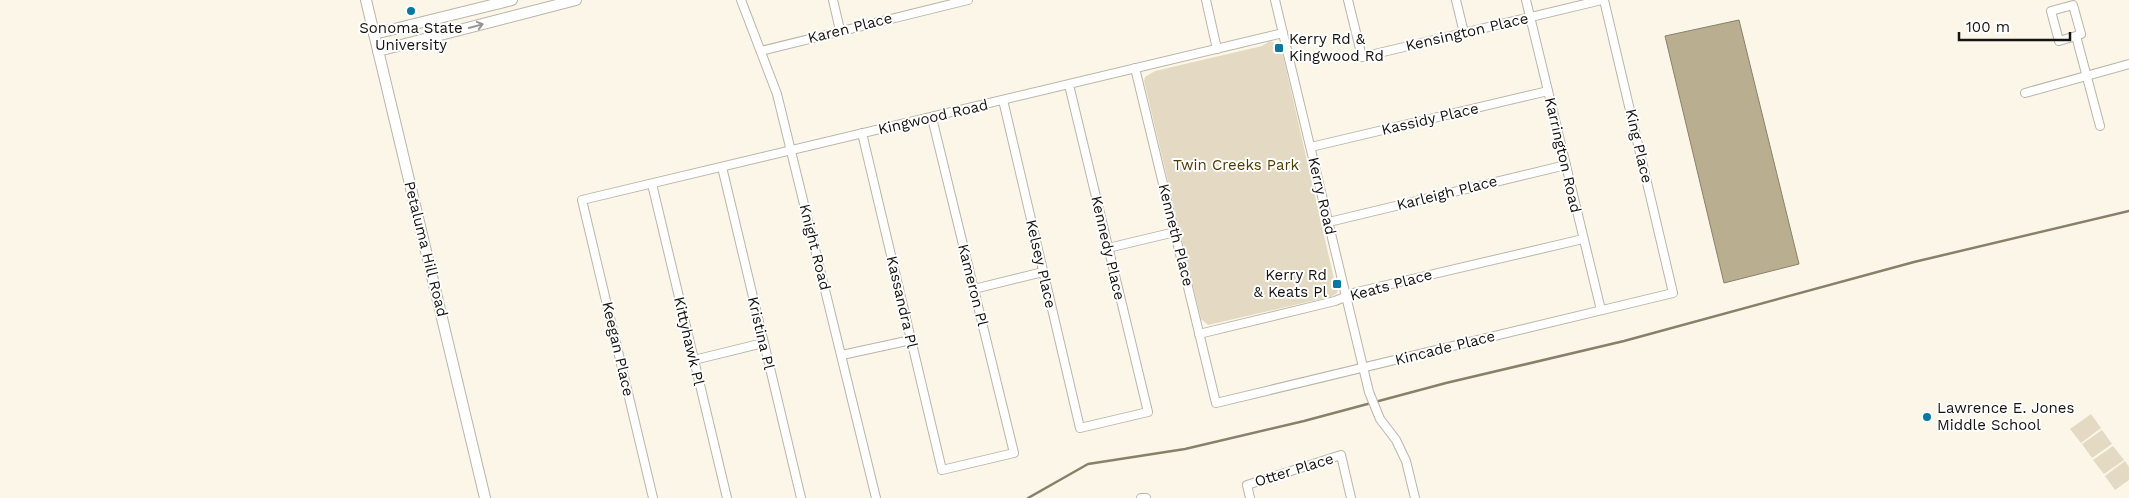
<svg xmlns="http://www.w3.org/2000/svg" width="2129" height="498" viewBox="0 0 2129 498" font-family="'Work Sans',sans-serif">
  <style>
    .park { fill: #e4dac3 }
    .water { fill: #baae90; stroke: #89806a }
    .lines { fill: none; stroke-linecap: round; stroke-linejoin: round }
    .stream { stroke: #89806a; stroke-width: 2.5 }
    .street-casing { stroke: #bbb5a9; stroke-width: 10 }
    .secondary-casing { stroke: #bbb5a9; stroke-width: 12 }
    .street { stroke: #fff; stroke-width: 8 }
    .secondary { stroke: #fff; stroke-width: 10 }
    .oneway { stroke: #969593 }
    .poi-dot { fill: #0678a2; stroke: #fff; stroke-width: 2 }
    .labels { text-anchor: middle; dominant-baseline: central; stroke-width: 4; stroke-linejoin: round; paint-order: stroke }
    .poi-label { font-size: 15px; fill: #161410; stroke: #fff; text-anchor: start }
    .street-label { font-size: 15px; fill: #161410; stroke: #fff }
    .park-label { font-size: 15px; fill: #4f3d04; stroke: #fff }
  </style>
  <rect width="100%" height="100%" fill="#fbf6e8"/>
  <g class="park">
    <path d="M 1270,41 L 1278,44 L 1282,51 L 1334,279 L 1339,286 L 1337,293 L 1328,299 L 1325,298 L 1208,325 L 1201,319 L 1144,81 L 1145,77 L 1155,71 L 1262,46 Z"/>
    <path d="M 2091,414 L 2101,428 L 2081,443 L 2070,429 Z"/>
    <path d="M 2102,430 L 2112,444 L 2092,458 L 2082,444 Z"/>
    <path d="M 2113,446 L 2124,460 L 2104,474 L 2093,460 Z"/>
    <path d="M 2125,461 L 2129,467 L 2129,480 L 2115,490 L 2105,476 Z"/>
  </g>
  <path class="water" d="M 1739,20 L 1799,264 L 1724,283 L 1665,36 Z"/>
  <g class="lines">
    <path class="stream" d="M 1028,498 L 1088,464 L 1185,449 L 1304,421 L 1446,383 L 1624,341 L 1914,262 L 2129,211"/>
    <g class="street-casing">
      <g id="street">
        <path d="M 741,0 L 777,94 L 876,498"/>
        <path d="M 833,0 L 840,30"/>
        <path d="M 1206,0 L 1217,49"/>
        <path d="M 1275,0 L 1369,392 L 1380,419 L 1396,440 L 1406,461 L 1415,498"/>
        <path d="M 1348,0 L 1362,57 L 1602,0"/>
        <path d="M 1456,0 L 1464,33"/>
        <path d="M 1526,0 L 1601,310"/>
        <path d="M 2076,36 L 2059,41 L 2051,11 L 2073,5 L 2081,34 L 2076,36 L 2100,126"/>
        <path d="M 761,51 L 968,0"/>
        <path d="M 1135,68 L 1216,403 L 1673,293 L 1604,0"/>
        <path d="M 2025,93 L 2129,64"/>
        <path d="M 1003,100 L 1080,428 L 1148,412 L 1069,85"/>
        <path d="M 862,133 L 942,470 L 1014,453 L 932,118"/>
        <path d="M 1311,147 L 1548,91"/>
        <path d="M 722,167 L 801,498"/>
        <path d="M 652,184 L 727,498"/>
        <path d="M 1329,222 L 1566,165"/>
        <path d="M 1108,248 L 1175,232"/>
        <path d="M 974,289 L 1043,272"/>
        <path d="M 1199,334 L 1335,301 L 1357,292 L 1583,239"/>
        <path d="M 842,355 L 911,340"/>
        <path d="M 694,360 L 763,343"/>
        <path d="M 653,498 L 582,200 L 1283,33"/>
        <path d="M 1141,498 L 1146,498"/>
        <path d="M 1250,498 L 1247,485 L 1341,455 L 1351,498"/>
      </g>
    </g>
    <g class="secondary-casing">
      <g id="secondary">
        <path d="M 366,0 L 485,498"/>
        <path d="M 374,34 L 512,0"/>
        <path d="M 378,51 L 576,0"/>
      </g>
    </g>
    <use href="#street" class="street"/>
    <use href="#secondary" class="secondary"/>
  </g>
  <defs><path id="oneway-shaft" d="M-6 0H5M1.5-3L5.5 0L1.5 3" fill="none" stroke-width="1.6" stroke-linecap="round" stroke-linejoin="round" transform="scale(1.25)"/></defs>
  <use class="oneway" href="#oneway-shaft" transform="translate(476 26) rotate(-15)"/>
  <g class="poi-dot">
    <circle cx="411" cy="11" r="5"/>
    <rect x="1274" y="43" width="10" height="10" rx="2.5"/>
    <rect x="1332" y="279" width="10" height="10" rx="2.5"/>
    <circle cx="1927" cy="417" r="5"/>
  </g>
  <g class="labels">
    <g class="poi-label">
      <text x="411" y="28" text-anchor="middle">Sonoma State<tspan x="411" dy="17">University</tspan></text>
      <text x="1289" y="39">Kerry Rd &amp;<tspan x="1289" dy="17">Kingwood Rd</tspan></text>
      <text x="1327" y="275" text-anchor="end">Kerry Rd<tspan x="1327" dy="17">&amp; Keats Pl</tspan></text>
      <text x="1937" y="408">Lawrence E. Jones<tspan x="1937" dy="17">Middle School</tspan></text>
    </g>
    <g class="street-label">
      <text transform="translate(850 28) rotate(-14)">Karen Place</text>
      <text transform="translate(1467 32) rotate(-13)">Kensington Place</text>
      <text transform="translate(933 117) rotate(-13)">Kingwood Road</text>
      <text transform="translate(1430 119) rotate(-13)">Kassidy Place</text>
      <text transform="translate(1639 146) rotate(77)">King Place</text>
      <text transform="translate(1563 155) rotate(77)">Karrington Road</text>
      <text transform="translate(1447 193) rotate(-14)">Karleigh Place</text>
      <text transform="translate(1322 196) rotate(77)">Kerry Road</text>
      <text transform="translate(1176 235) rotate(76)">Kenneth Place</text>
      <text transform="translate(815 247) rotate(76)">Knight Road</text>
      <text transform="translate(1108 248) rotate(77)">Kennedy Place</text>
      <text transform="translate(426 249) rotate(76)">Petaluma Hill Road</text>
      <text transform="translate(1041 264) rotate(77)">Kelsey Place</text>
      <text transform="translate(973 285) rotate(76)">Kameron Pl</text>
      <text transform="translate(1391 285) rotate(-15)">Keats Place</text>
      <text transform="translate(902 302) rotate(77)">Kassandra Pl</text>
      <text transform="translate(761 333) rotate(77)">Kristina Pl</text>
      <text transform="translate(689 341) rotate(77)">Kittyhawk Pl</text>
      <text transform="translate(1445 348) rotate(-14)">Kincade Place</text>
      <text transform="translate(618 349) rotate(77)">Keegan Place</text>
      <text transform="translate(1294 470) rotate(-17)">Otter Place</text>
    </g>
    <g class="park-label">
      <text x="1236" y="165">Twin Creeks Park</text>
    </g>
  </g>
  <path d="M1959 32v8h111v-8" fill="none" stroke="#161410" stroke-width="2.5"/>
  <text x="1966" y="32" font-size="15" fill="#161410" stroke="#ffffff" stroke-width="4" paint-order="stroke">100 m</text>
</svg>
